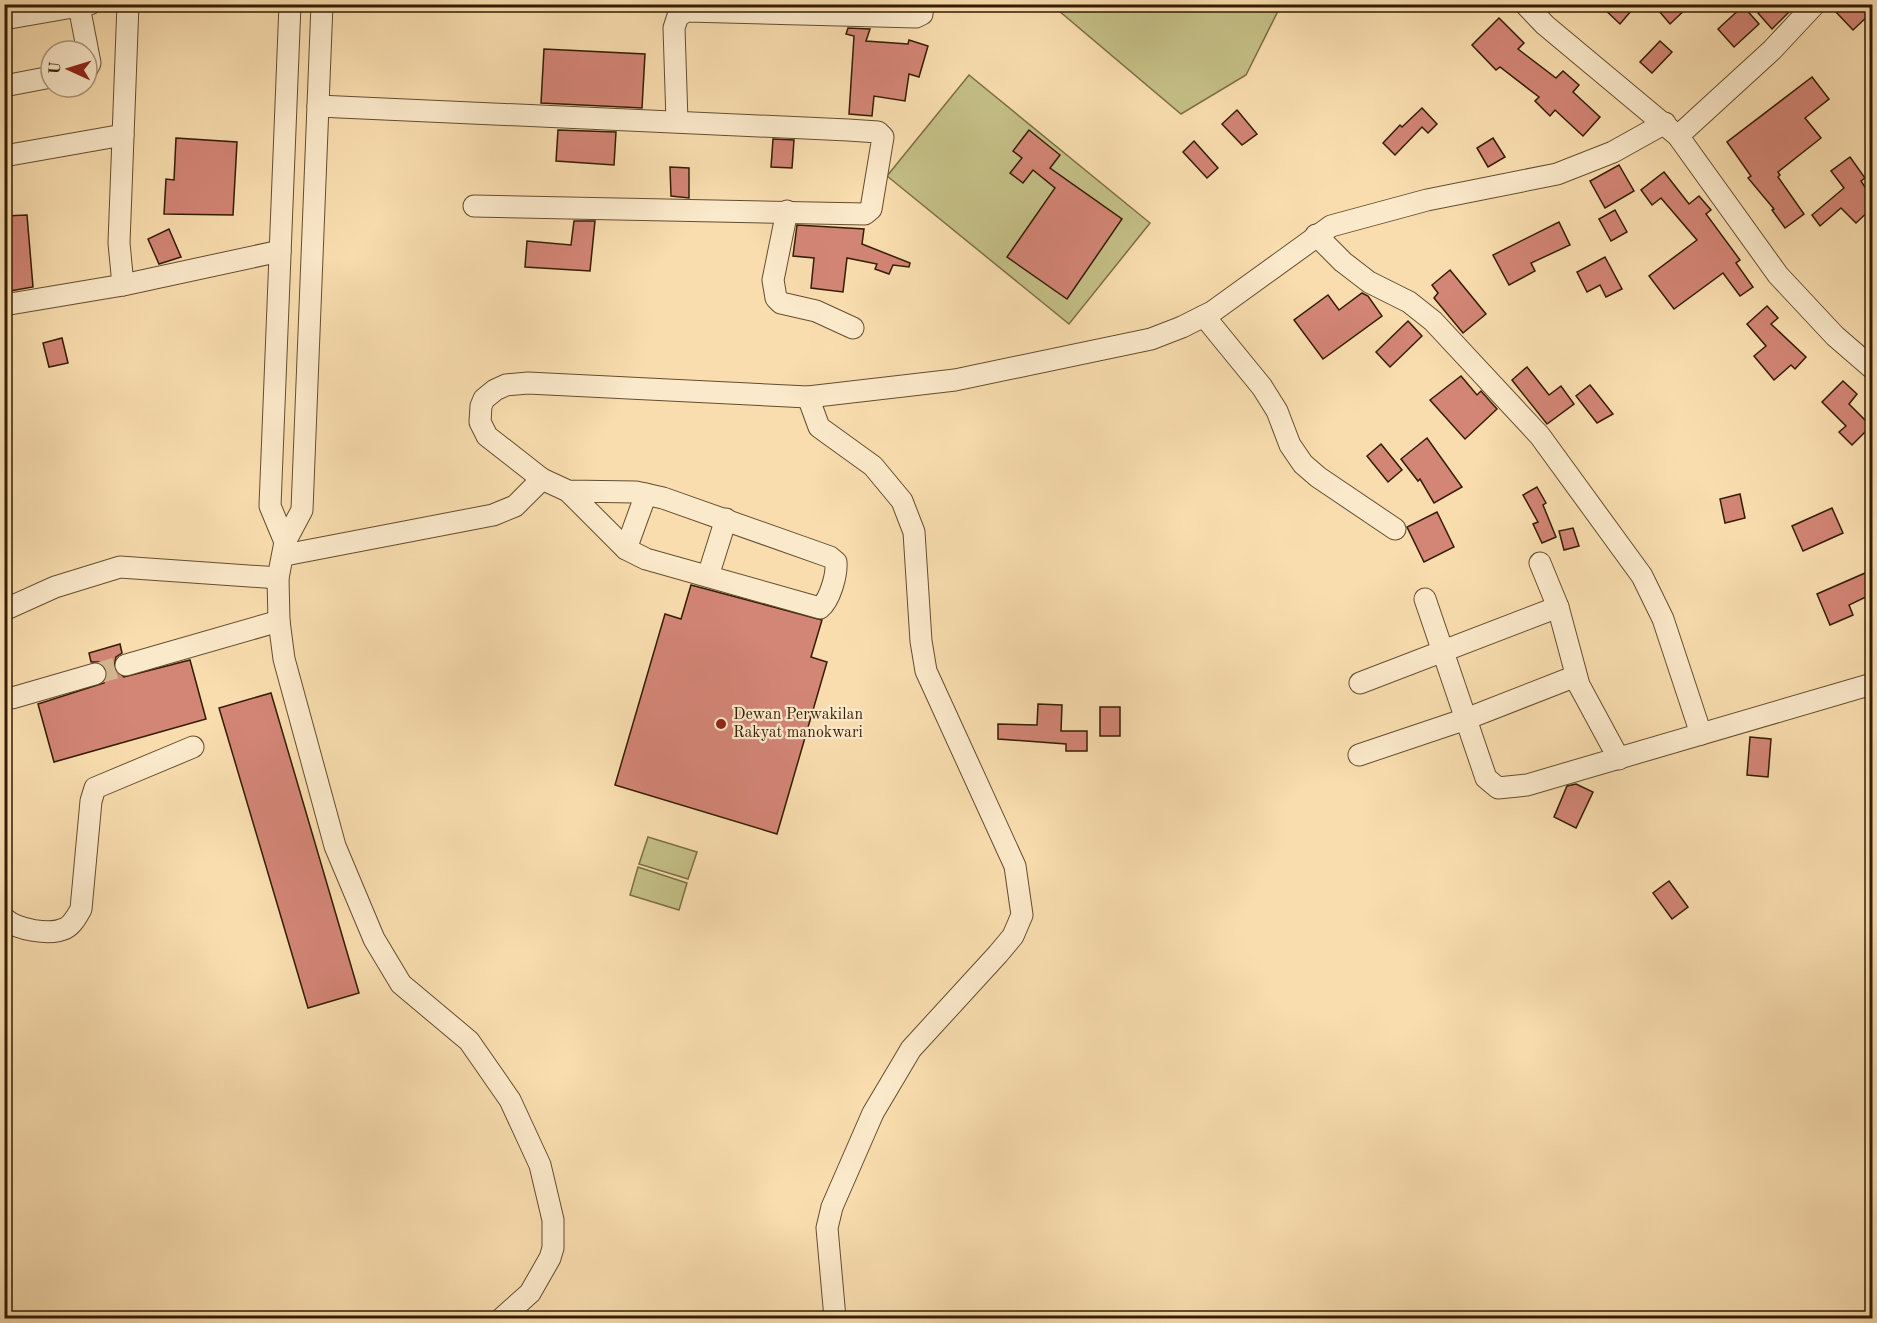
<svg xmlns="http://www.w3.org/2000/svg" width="1877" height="1323" viewBox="0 0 1877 1323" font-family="'Old Standard TT',serif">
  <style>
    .green { fill: #c4bf86; stroke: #7c6e44; stroke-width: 1.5 }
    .building { fill: #d38576; stroke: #331d03; stroke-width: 1.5 }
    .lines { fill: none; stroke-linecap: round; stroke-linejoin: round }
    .minor-tunnel { stroke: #d1b78d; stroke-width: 21; stroke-dasharray: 21 10; stroke-linecap: butt }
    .minor-casing { stroke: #644d2e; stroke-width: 23 }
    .minor { stroke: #fbe9cb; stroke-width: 21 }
    .poi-dot { fill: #8f2418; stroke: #fbe9cb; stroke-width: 2 }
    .labels { text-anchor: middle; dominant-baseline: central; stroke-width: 4.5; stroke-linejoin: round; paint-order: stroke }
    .poi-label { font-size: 16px; fill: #331d03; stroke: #fbe9cb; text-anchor: start }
  </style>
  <rect width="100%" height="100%" fill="#f9ddaf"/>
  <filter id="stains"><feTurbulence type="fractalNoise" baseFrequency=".00333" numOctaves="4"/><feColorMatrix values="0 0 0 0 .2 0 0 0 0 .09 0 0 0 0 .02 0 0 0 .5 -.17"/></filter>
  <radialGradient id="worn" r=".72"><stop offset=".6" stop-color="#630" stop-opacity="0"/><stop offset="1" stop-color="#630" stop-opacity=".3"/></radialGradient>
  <g class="green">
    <path d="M 1052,5 L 1281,4 L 1281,5 L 1246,75 L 1181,114 Z"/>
    <path d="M 969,75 L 1150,223 L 1069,324 L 887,176 Z"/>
    <path d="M 648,837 L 697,852 L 688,879 L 639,864 Z"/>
    <path d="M 638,867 L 687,883 L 679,910 L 630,895 Z"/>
  </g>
  <g class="building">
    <path d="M 1599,4 L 1637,4 L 1620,24 Z"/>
    <path d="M 1653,4 L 1691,4 L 1670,24 Z"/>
    <path d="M 1767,4 L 1797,4 L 1772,29 L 1758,13 Z"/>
    <path d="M 1845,4 L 1862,4 L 1870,14 L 1853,30 L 1836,12 Z"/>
    <path d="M 1743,6 L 1759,24 L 1734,47 L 1718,29 Z"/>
    <path d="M 1499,18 L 1524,43 L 1518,49 L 1556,78 L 1563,71 L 1579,85 L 1573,92 L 1600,117 L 1583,136 L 1555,110 L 1550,116 L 1535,101 L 1539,97 L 1500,67 L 1496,70 L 1472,45 Z"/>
    <path d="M 848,28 L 870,29 L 866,41 L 908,44 L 909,40 L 928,46 L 919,77 L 909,74 L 905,101 L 874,96 L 872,116 L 849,114 L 854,36 L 846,34 Z"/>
    <path d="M 1660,41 L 1672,52 L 1652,73 L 1640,62 Z"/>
    <path d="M 544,49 L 645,54 L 642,108 L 541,103 Z"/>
    <path d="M 1812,77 L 1829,99 L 1805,118 L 1821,138 L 1778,172 L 1780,175 L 1778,177 L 1804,214 L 1785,228 L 1772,210 L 1774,209 L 1748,178 L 1751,176 L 1727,142 Z"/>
    <path d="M 1422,108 L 1437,124 L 1428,133 L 1422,127 L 1395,155 L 1383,143 L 1400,125 L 1402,127 Z"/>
    <path d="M 1237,110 L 1257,134 L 1242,145 L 1222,124 Z"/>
    <path d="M 558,130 L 616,132 L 614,165 L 556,161 Z"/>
    <path d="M 1029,130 L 1060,155 L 1050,168 L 1122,219 L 1067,299 L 1007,257 L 1055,188 L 1033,170 L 1023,183 L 1010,173 L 1022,158 L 1013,151 Z"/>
    <path d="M 176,138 L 237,142 L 233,215 L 164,214 L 166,179 L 174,180 Z"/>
    <path d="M 1493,138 L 1505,157 L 1488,167 L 1477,148 Z"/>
    <path d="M 773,139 L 794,140 L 792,168 L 771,167 Z"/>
    <path d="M 1194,141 L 1218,168 L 1207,178 L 1183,152 Z"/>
    <path d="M 1850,157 L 1865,178 L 1861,181 L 1872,198 L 1872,208 L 1856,223 L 1841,208 L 1820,226 L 1812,215 L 1844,188 L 1831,171 Z"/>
    <path d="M 1619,165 L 1634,191 L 1605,208 L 1590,181 Z"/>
    <path d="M 670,167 L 689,168 L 689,198 L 671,196 Z"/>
    <path d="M 1664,172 L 1689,204 L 1699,196 L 1711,210 L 1706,214 L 1740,260 L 1736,263 L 1753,287 L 1740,296 L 1723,273 L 1674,309 L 1649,276 L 1697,240 L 1661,198 L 1652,205 L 1641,190 Z"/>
    <path d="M 1615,210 L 1627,232 L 1611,241 L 1599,219 Z"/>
    <path d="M 27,215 L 33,287 L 4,292 L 4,216 Z"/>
    <path d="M 574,221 L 595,221 L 590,271 L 525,267 L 527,241 L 571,245 Z"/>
    <path d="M 1559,222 L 1570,245 L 1531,263 L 1535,271 L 1509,285 L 1493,255 Z"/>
    <path d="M 797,225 L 864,229 L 862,244 L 910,263 L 909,267 L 893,265 L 889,274 L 875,269 L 877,264 L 847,258 L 843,292 L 811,288 L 814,258 L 793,256 Z"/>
    <path d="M 169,229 L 181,257 L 159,264 L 148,239 Z"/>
    <path d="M 1605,257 L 1622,289 L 1606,297 L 1600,285 L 1587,292 L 1577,272 Z"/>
    <path d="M 1450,270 L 1486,314 L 1463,333 L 1434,298 L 1438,293 L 1432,285 Z"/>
    <path d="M 1362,293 L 1368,296 L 1382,316 L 1323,359 L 1294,320 L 1328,295 L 1339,310 Z"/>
    <path d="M 1767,306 L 1778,318 L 1771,324 L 1806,357 L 1795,369 L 1791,365 L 1774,380 L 1754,356 L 1766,346 L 1747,324 Z"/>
    <path d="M 1408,321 L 1422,336 L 1390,367 L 1376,352 Z"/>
    <path d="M 62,338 L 68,363 L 49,367 L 43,343 Z"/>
    <path d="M 1527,367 L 1549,395 L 1561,386 L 1574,404 L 1547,424 L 1512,380 Z"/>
    <path d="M 1461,376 L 1477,395 L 1481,391 L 1497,409 L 1465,439 L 1430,400 Z"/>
    <path d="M 1843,381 L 1857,394 L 1849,404 L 1871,426 L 1852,445 L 1839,432 L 1846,426 L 1822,402 Z"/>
    <path d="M 1590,385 L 1613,414 L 1597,423 L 1576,396 Z"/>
    <path d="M 1427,438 L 1462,487 L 1434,503 L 1420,479 L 1418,481 L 1401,459 Z"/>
    <path d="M 1381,444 L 1402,470 L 1388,482 L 1367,456 Z"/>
    <path d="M 1537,487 L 1546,503 L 1543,505 L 1556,537 L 1542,543 L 1533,524 L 1538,522 L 1523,495 Z"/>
    <path d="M 1740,494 L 1745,518 L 1725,523 L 1720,499 Z"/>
    <path d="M 1832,508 L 1843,533 L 1803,551 L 1792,526 Z"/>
    <path d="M 1437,512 L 1454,547 L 1424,562 L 1407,527 Z"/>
    <path d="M 1573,528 L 1579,546 L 1564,550 L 1559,531 Z"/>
    <path d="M 1872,570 L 1872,594 L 1849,605 L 1853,615 L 1830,625 L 1817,594 Z"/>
    <path d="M 691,585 L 822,620 L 811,657 L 827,662 L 777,834 L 615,785 L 665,614 L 681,619 Z"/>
    <path d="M 120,644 L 122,653 L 116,657 L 114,668 L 124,677 L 190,660 L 206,719 L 54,762 L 38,704 L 104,683 L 107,670 L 99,662 L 91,662 L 89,653 Z"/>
    <path d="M 271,693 L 359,993 L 308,1008 L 219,708 Z"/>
    <path d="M 1038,704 L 1062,705 L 1061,731 L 1087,731 L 1087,751 L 1066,751 L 1066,744 L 998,739 L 998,724 L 1037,725 Z"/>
    <rect x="1100" y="707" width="20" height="29"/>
    <path d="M 1750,737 L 1771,739 L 1768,777 L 1747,775 Z"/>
    <path d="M 1576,784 L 1593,792 L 1576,828 L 1554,817 L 1567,786 Z"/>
    <path d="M 1669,881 L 1688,907 L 1672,919 L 1653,893 Z"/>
  </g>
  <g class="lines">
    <path class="minor-tunnel" d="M 95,674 L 126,665"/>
    <g class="minor-casing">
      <g id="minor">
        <path d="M 290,4 L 270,506 L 285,542 L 278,578 L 279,621 L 284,659 L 335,846 L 374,939 L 401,984 L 469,1041 L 510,1100 L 540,1165 L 553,1220 L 553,1248 L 550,1258 L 530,1293 L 502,1318"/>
        <path d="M 1525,4 L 1545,25 L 1678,136 L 1778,275 L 1835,336 L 1872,368"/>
        <path d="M 79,6 L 90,63 L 87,69"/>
        <path d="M 4,19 L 90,4"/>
        <path d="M 4,86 L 51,77"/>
        <path d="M 318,106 L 848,130 L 878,132 L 883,137 L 871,209 L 865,214 L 474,206"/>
        <path d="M 677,121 L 674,28 L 678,16 L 687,11 L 916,17 L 922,14 L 923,4"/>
        <path d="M 1678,136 L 1772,50 L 1815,4"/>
        <path d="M 4,156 L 123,135"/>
        <path d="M 787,211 L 773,280 L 776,298 L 781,303 L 816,311 L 853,328"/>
        <path d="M 1316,235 L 1343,262 L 1369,282 L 1409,302 L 1433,321 L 1540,436 L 1642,576 L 1663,619 L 1701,734"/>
        <path d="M 123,285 L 119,243 L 128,4"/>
        <path d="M 4,305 L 123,285 L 280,251"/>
        <path d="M 1204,316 L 1262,387 L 1277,411 L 1290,445 L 1303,464 L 1318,477 L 1395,529"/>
        <path d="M 808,397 L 819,427 L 873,466 L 902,501 L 914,532 L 921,641 L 926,671 L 1015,866 L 1022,915 L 1013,936 L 998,954 L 911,1049 L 873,1113 L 832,1207 L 827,1228 L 835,1318"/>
        <path d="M 568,491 L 636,492 L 663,498 L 830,557 L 836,562 C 837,575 830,600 820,608 L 646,559 L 626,549 L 568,491 L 542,479 L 487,436 L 480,422 L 481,406 L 484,399 L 495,390 L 506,385 L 528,383 L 808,397 L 955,380 L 1151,339 L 1182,327 L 1212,312 L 1331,226 L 1427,200 L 1557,174 L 1613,152 L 1665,123"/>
        <path d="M 285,542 L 302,510 L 322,4"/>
        <path d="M 626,549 L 646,494"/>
        <path d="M 285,555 L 493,515 L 515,506 L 542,479"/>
        <path d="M 1540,563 L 1558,607 L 1579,685 L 1619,759"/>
        <path d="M 708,576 L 726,519"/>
        <path d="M 1425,599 L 1486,778 L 1498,788 L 1527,785 L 1872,684"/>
        <path d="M 4,610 L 55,587 L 120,567 L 278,578"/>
        <path d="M 126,665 L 279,621"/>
        <path d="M 1360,683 L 1558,607"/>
        <path d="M 12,698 L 95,674"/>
        <path d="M 1359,755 L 1466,719 L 1576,676"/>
        <path d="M 4,918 C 16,930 51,936 66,928 C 73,924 77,916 81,909 L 91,801 L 95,788 L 193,747"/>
      </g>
    </g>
    <use href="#minor" class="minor"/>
  </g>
  <circle class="poi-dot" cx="721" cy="724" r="6"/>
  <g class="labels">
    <g class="poi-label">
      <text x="733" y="715">Dewan Perwakilan<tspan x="733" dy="18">Rakyat manokwari</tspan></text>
    </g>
  </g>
  <rect width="1877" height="1323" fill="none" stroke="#f9ddaf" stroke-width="24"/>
  <rect x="6" y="6" width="1865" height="1311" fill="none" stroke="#331d03" stroke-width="3"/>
  <rect x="12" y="12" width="1853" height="1299" fill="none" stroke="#331d03" stroke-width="1.5"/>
  <g transform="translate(69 69) rotate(274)"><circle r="28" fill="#fbe9cb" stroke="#ab977b" stroke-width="1.5"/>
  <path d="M0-4.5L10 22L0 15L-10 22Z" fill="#8f2418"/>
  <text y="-9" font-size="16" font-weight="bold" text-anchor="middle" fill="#331d03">U</text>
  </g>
  <rect width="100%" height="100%" filter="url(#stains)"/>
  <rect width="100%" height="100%" fill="url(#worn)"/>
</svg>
